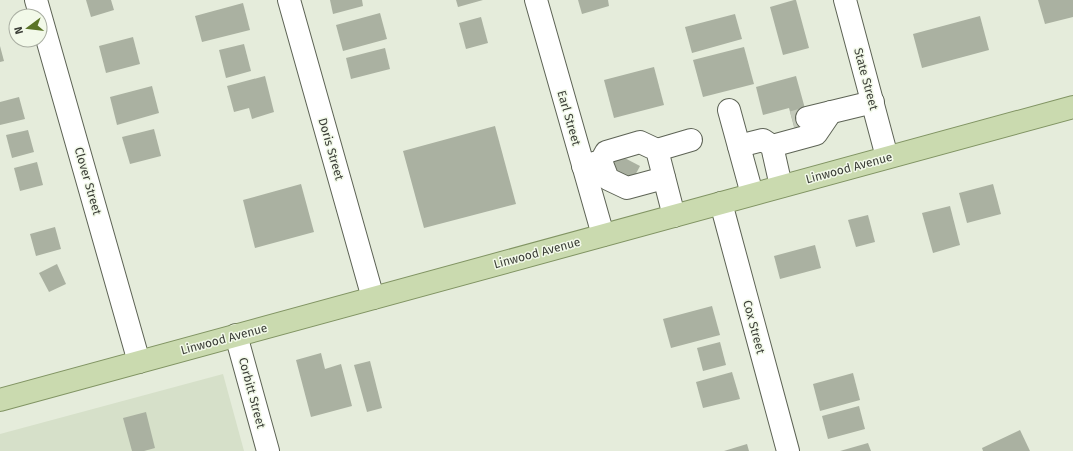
<svg xmlns="http://www.w3.org/2000/svg" width="1073" height="451" viewBox="0 0 1073 451" font-family="'Fira Sans',sans-serif">
  <style>
    .built { fill: #d6e0c9 }
    .building { fill: #aab1a1 }
    .lines { fill: none; stroke-linecap: round; stroke-linejoin: round }
    .minor-tunnel { stroke: #c3c9ba; stroke-width: 22; stroke-dasharray: 22 11; stroke-linecap: butt }
    .minor-casing { stroke: #5d6355; stroke-width: 24 }
    .major-casing { stroke: #819463; stroke-width: 24 }
    .minor { stroke: #fff; stroke-width: 22 }
    .major { stroke: #cadaaf; stroke-width: 22 }
    .labels { text-anchor: middle; dominant-baseline: central; stroke-width: 3; stroke-linejoin: round; paint-order: stroke }
    .street-label { font-size: 12px; fill: #3b3e37; stroke: #f2f9e9 }
  </style>
  <rect width="100%" height="100%" fill="#e5ecdb"/>
  <path class="built" d="M 223,374 L 244,451 L 0,451 L 0,434 Z"/>
  <g class="building">
    <path d="M 86,0 L 111,0 L 114,10 L 91,17 Z"/>
    <path d="M 330,0 L 362,0 L 363,6 L 333,14 Z"/>
    <path d="M 456,0 L 483,0 L 458,7 Z"/>
    <path d="M 578,0 L 608,0 L 609,6 L 582,14 Z"/>
    <path d="M 794,0 L 796,0 L 809,48 L 783,55 L 770,7 Z"/>
    <path d="M 1038,0 L 1073,0 L 1073,17 L 1045,24 Z"/>
    <path d="M 243,3 L 250,30 L 202,42 L 195,16 Z"/>
    <path d="M 380,13 L 387,39 L 343,51 L 336,25 Z"/>
    <path d="M 735,14 L 742,39 L 692,53 L 685,27 Z"/>
    <path d="M 980,16 L 989,50 L 922,68 L 913,34 Z"/>
    <path d="M 481,17 L 488,43 L 466,49 L 459,23 Z"/>
    <path d="M 133,37 L 140,64 L 106,73 L 99,46 Z"/>
    <path d="M 244,44 L 251,71 L 226,78 L 219,50 Z"/>
    <path d="M 0,46 L 4,61 L 0,62 Z"/>
    <path d="M 744,47 L 754,84 L 703,97 L 693,60 Z"/>
    <path d="M 385,48 L 390,69 L 351,79 L 346,58 Z"/>
    <path d="M 654,67 L 664,105 L 614,118 L 604,80 Z"/>
    <path d="M 265,76 L 274,112 L 252,119 L 249,108 L 234,112 L 227,86 Z"/>
    <path d="M 796,76 L 809,123 L 794,127 L 789,108 L 763,115 L 756,87 Z"/>
    <path d="M 152,86 L 159,113 L 117,125 L 110,97 Z"/>
    <path d="M 19,97 L 25,119 L 0,125 L 0,102 Z"/>
    <path d="M 495,126 L 516,204 L 424,228 L 403,151 Z"/>
    <path d="M 154,129 L 161,156 L 130,164 L 122,137 Z"/>
    <path d="M 28,130 L 34,152 L 12,158 L 6,135 Z"/>
    <path d="M 615,153 L 640,166 L 631,183 L 606,170 Z"/>
    <path d="M 37,162 L 43,185 L 20,191 L 14,168 Z"/>
    <path d="M 301,184 L 314,232 L 255,248 L 243,200 Z"/>
    <path d="M 993,184 L 1001,214 L 967,223 L 959,193 Z"/>
    <path d="M 950,206 L 960,245 L 933,253 L 922,213 Z"/>
    <path d="M 868,215 L 875,242 L 856,247 L 848,220 Z"/>
    <path d="M 55,227 L 61,249 L 36,256 L 30,234 Z"/>
    <path d="M 815,245 L 821,268 L 780,279 L 774,256 Z"/>
    <path d="M 57,264 L 66,284 L 49,292 L 39,273 Z"/>
    <path d="M 712,306 L 720,335 L 671,348 L 663,319 Z"/>
    <path d="M 720,342 L 726,365 L 703,371 L 697,348 Z"/>
    <path d="M 321,353 L 325,369 L 341,364 L 352,406 L 311,417 L 296,360 Z"/>
    <path d="M 370,361 L 382,408 L 367,412 L 354,365 Z"/>
    <path d="M 732,372 L 740,399 L 703,408 L 696,382 Z"/>
    <path d="M 853,373 L 860,400 L 820,411 L 813,384 Z"/>
    <path d="M 859,406 L 865,429 L 828,439 L 822,416 Z"/>
    <path d="M 146,412 L 155,448 L 144,451 L 132,451 L 123,418 Z"/>
    <path d="M 1020,430 L 1030,451 L 983,451 L 982,448 Z"/>
    <path d="M 868,443 L 871,451 L 840,451 Z"/>
    <path d="M 747,444 L 749,451 L 724,451 Z"/>
  </g>
  <g class="lines">
    <path class="minor-tunnel" d="M 793,122 L 807,118"/>
    <g class="minor-casing">
      <g id="minor">
        <path d="M 36,0 L 139,362"/>
        <path d="M 289,0 L 373,298"/>
        <path d="M 536,0 L 603,235"/>
        <path d="M 845,0 L 887,157"/>
        <path d="M 729,110 L 752,194"/>
        <path d="M 807,118 L 873,102"/>
        <path d="M 739,146 L 763,140 L 772,146 L 781,186"/>
        <path d="M 772,146 L 816,134 L 831,112"/>
        <path d="M 657,150 L 691,140"/>
        <path d="M 601,161 L 608,179 L 627,188 L 664,178"/>
        <path d="M 583,166 L 601,161 L 606,152 L 640,142 L 657,150 L 674,216"/>
        <path d="M 721,203 L 788,451"/>
        <path d="M 236,335 L 268,451"/>
      </g>
    </g>
    <g class="major-casing">
      <path id="major" d="M 0,400 L 1073,107"/>
    </g>
    <use href="#minor" class="minor"/>
    <use href="#major" class="major"/>
  </g>
  <g class="labels">
    <g class="street-label">
      <text transform="translate(866 79) rotate(75)">State Street</text>
      <text transform="translate(569 118) rotate(74)">Earl Street</text>
      <text transform="translate(331 149) rotate(74)">Doris Street</text>
      <text transform="translate(849 168) rotate(-15)">Linwood Avenue</text>
      <text transform="translate(88 181) rotate(74)">Clover Street</text>
      <text transform="translate(537 253) rotate(-15)">Linwood Avenue</text>
      <text transform="translate(754 327) rotate(75)">Cox Street</text>
      <text transform="translate(224 339) rotate(-15)">Linwood Avenue</text>
      <text transform="translate(252 393) rotate(75)">Corbitt Street</text>
    </g>
  </g>
  <g transform="translate(28 28) rotate(255)"><circle r="19" fill="#f2f9e9" stroke="#a9aea2"/>
  <path d="M0-3L7 15L0 10L-7 15Z" fill="#5a7427"/>
  <text y="-6" font-size="11" font-weight="bold" text-anchor="middle" fill="#3b3e37">N</text>
  </g>
</svg>
